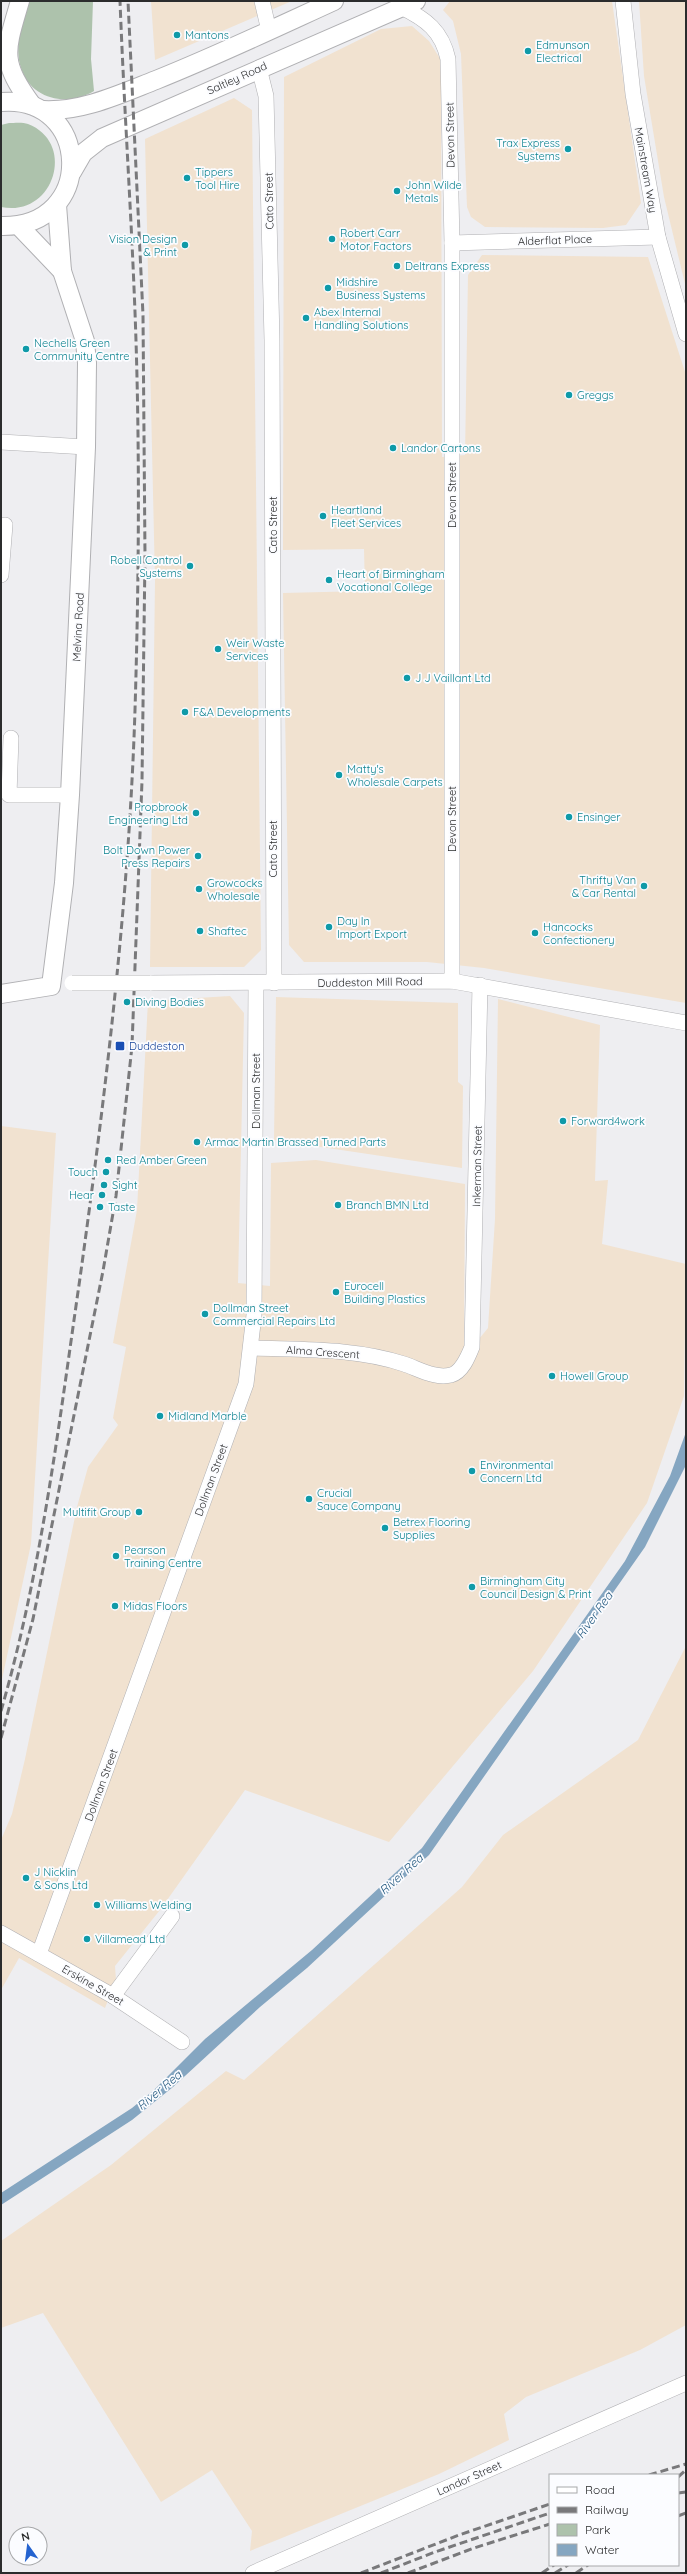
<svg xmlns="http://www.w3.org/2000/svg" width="687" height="2574" viewBox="0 0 687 2574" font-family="Quicksand,sans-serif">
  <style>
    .industrial { fill: #f1e2d0 }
    .green { fill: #adc2ac }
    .water { fill: #85a6c1 }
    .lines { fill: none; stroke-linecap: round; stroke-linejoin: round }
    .minor-casing { stroke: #b0b0b3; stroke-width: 16 }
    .major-casing { stroke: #b0b0b3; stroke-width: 20 }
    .minor { stroke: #fff; stroke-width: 15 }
    .major { stroke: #fff; stroke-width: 18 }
    .rail { stroke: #79797b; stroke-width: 3; stroke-dasharray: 8 4; stroke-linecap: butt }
    .minor-bridge-casing { stroke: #b0b0b3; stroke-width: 16; stroke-linecap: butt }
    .minor-bridge { stroke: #fff; stroke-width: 15 }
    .culture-dot { fill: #0f9aa8; stroke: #fbfcff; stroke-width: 1.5 }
    .transit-dot { fill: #1a4fb4; stroke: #fbfcff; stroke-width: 1.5 }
    .labels { text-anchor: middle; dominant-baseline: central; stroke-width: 3.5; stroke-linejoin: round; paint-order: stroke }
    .culture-label { font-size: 11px; fill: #0d838f; stroke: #fbfcff; text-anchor: start }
    .street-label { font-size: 11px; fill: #2b2c2d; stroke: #fbfcff }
    .transit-label { font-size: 11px; fill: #164399; stroke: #fbfcff; text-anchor: start }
    .water-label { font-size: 12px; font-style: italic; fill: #265b81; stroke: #fbfcff }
  </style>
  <rect width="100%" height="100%" fill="#eeeef1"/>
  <g class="industrial">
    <path d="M 151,1 L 292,1 L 155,60 Z"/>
    <path d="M 450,1 L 612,1 L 641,203 L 626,225 L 603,228 L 485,227 L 471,217 L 467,207 L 461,54 L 453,21 L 443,10 Z"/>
    <path d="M 639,1 L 686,1 L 686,288 L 664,197 L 644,76 Z"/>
    <path d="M 412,26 L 429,41 L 441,60 L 442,457 L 465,455 L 468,275 L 482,255 L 648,257 L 686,375 L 686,1003 L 484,968 L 427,962 L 304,962 L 289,945 L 283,593 L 365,591 L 364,549 L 283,550 L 284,77 L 381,29 Z"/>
    <path d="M 234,98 L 252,110 L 261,950 L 244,967 L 150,967 L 155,581 L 145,139 Z"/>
    <path d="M 230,996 L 244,1013 L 238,1283 L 270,1286 L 271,1163 L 316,1160 L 465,1184 L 464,1346 L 479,1339 L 488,1328 L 495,1219 L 498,999 L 600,1025 L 595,1181 L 608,1180 L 602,1244 L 686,1264 L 684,1396 L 647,1503 L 533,1671 L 389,1842 L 245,1790 L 160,1910 L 115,1966 L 116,1980 L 105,2008 L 19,1958 L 1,1990 L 1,1840 L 12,1814 L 25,1759 L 77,1507 L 88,1467 L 118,1425 L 113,1418 L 126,1347 L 113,1343 L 137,1210 L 148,1001 Z"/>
    <path d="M 276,997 L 458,1003 L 458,1082 L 463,1086 L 462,1168 L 274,1140 Z"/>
    <path d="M 1,1126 L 56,1133 L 31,1544 L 1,1684 Z"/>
    <path d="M 686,1646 L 686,2325 L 640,2350 L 526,2397 L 504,2414 L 509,2440 L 439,2474 L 250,2551 L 252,2531 L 212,2470 L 161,2502 L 43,2313 L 1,2328 L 1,2241 L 111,2165 L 226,2071 L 244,2080 L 462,1887 L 503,1835 L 638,1740 Z"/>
  </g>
  <g class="green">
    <path d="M 28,1 L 93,1 L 91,59 L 94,91 C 68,107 31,100 21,68 C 14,46 22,22 28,1 Z"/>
    <path d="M 9,123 C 14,123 23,122 28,124 C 77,143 54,218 1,207 L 1,125 Z"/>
  </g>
  <path class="water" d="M 686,1432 L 686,1465 L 645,1547 L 429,1855 L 307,1968 L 260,2007 L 173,2087 L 132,2120 L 1,2205 L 1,2193 L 132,2108 L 154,2090 L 205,2039 L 312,1950 L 422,1848 L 625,1561 L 670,1476 Z"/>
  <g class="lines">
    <g class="minor-casing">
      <g id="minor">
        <path d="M 262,1 L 269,31"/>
        <path d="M 623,1 L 633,94 L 658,237 L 686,334"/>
        <path d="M 401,7 C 426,19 442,31 448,59 L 452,243 L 452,981"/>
        <path d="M 259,68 L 266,96 L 272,340 L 274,983"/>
        <path d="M 452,243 L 658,237"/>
        <path d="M 1,442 L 86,447"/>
        <path d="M 1,575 L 5,525"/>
        <path d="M 11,738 L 9,795 L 70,795"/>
        <path d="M 150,983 L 452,981 L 686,1023"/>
        <path d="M 252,1348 C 303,1350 355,1348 404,1364 C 419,1369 435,1379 451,1375 C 462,1372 468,1357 472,1347 L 480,985"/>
        <path d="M 1,1933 L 113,1996 L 182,2042"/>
        <path d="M 39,1954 L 246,1384 L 254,1315 L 256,983"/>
        <path d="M 113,1996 L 172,1916"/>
        <path d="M 253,2573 L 686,2383"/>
      </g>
    </g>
    <g class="major-casing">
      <g id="major">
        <path d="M 20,1 C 5,52 0,61 32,105"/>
        <path d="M 1,102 C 91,94 98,228 1,226"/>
        <path d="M 43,110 C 82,112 120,94 156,80 C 216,56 275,28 334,1"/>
        <path d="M 72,172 L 83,153 L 102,138 L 416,1"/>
        <path d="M 19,226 L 62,271"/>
        <path d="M 1,994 L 51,986 L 64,883 L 70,795 L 86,447 L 87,363 L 85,341 L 62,271 L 57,205"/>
      </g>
    </g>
    <use href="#minor" class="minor"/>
    <use href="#major" class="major"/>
    <g class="rail">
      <path d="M 1,1711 C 42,1569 59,1423 80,1278 C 106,1090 129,899 135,710 C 139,577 140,444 135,312 C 131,208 124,105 120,1"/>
      <path d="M 1,1738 L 33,1619 L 103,1271 L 116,1196 L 132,1046 L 142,781 L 145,556 L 143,315 L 128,1"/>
      <path d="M 649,2475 L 686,2464"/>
      <path d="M 678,2477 L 686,2470"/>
      <path d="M 678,2493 L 686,2492"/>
      <path d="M 678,2516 L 686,2513"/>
      <path d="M 361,2573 L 459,2535 L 550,2504"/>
      <path d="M 381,2573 L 435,2552 L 550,2513"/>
      <path d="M 408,2573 L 474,2548 L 550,2524"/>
      <path d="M 542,2573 L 554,2565"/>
      <path d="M 555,2573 L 568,2565"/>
      <path d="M 576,2573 L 588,2565"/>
    </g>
    <g class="minor-bridge-casing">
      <path id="minor-bridge" d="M 72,983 L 150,983"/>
    </g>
    <use href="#minor-bridge" class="minor-bridge"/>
  </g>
  <g class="culture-dot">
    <circle cx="177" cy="35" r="4"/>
    <circle cx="528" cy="51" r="4"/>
    <circle cx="568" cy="149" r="4"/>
    <circle cx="187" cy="178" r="4"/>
    <circle cx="397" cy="191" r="4"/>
    <circle cx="332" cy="239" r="4"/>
    <circle cx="185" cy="245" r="4"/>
    <circle cx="397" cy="266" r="4"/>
    <circle cx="328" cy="288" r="4"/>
    <circle cx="306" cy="318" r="4"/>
    <circle cx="26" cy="349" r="4"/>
    <circle cx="569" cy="395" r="4"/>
    <circle cx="393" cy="448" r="4"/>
    <circle cx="323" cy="516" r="4"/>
    <circle cx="190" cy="566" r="4"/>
    <circle cx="329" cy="580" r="4"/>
    <circle cx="218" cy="649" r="4"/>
    <circle cx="407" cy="678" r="4"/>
    <circle cx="185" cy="712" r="4"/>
    <circle cx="339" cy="775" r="4"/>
    <circle cx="196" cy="813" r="4"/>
    <circle cx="569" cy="817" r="4"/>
    <circle cx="198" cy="856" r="4"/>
    <circle cx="644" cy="886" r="4"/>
    <circle cx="199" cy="889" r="4"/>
    <circle cx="329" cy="927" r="4"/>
    <circle cx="200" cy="931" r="4"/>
    <circle cx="535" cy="933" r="4"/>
    <circle cx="127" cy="1002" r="4"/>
    <circle cx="563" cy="1121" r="4"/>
    <circle cx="197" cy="1142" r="4"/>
    <circle cx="108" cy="1160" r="4"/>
    <circle cx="106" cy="1172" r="4"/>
    <circle cx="104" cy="1185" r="4"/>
    <circle cx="102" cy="1195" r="4"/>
    <circle cx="338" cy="1205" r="4"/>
    <circle cx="100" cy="1207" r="4"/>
    <circle cx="336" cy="1292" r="4"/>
    <circle cx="205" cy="1314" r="4"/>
    <circle cx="552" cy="1376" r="4"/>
    <circle cx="160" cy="1416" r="4"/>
    <circle cx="472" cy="1471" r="4"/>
    <circle cx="309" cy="1499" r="4"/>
    <circle cx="139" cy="1512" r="4"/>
    <circle cx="385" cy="1528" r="4"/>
    <circle cx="116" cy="1556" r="4"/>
    <circle cx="472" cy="1587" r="4"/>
    <circle cx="115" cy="1606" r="4"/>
    <circle cx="26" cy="1878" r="4"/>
    <circle cx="97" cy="1905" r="4"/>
    <circle cx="87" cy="1939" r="4"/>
  </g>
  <rect class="transit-dot" x="115" y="1041" width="10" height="10" rx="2"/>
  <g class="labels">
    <g class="culture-label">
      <text x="185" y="35">Mantons</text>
      <text x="536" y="45">Edmunson<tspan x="536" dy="13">Electrical</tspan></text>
      <text x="560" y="143" text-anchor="end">Trax Express<tspan x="560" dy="13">Systems</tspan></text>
      <text x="195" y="172">Tippers<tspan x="195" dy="13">Tool Hire</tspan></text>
      <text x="405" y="185">John Wilde<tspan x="405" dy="13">Metals</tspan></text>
      <text x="340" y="233">Robert Carr<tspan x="340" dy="13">Motor Factors</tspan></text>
      <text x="177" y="239" text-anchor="end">Vision Design<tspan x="177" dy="13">&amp; Print</tspan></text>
      <text x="405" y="266">Deltrans Express</text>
      <text x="336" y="282">Midshire<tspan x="336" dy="13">Business Systems</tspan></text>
      <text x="314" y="312">Abex Internal<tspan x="314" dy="13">Handling Solutions</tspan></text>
      <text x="34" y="343">Nechells Green<tspan x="34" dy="13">Community Centre</tspan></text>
      <text x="577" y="395">Greggs</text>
      <text x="401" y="448">Landor Cartons</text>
      <text x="331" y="510">Heartland<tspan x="331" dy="13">Fleet Services</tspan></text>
      <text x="182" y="560" text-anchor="end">Robell Control<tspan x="182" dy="13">Systems</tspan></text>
      <text x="337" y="574">Heart of Birmingham<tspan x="337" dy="13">Vocational College</tspan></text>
      <text x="226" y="643">Weir Waste<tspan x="226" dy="13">Services</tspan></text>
      <text x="415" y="678">J J Vaillant Ltd</text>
      <text x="193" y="712">F&amp;A Developments</text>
      <text x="347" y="769">Matty's<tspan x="347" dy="13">Wholesale Carpets</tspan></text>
      <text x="188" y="807" text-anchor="end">Propbrook<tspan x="188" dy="13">Engineering Ltd</tspan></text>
      <text x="577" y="817">Ensinger</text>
      <text x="190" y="850" text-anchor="end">Bolt Down Power<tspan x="190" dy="13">Press Repairs</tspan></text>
      <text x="636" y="880" text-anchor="end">Thrifty Van<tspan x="636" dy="13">&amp; Car Rental</tspan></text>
      <text x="207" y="883">Growcocks<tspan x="207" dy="13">Wholesale</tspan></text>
      <text x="337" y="921">Day In<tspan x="337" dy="13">Import Export</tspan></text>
      <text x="543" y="927">Hancocks<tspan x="543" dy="13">Confectionery</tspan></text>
      <text x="208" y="931">Shaftec</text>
      <text x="135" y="1002">Diving Bodies</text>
      <text x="571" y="1121">Forward4work</text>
      <text x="205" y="1142">Armac Martin Brassed Turned Parts</text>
      <text x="116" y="1160">Red Amber Green</text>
      <text x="98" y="1172" text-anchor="end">Touch</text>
      <text x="112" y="1185">Sight</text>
      <text x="94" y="1195" text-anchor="end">Hear</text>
      <text x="346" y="1205">Branch BMN Ltd</text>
      <text x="108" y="1207">Taste</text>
      <text x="344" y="1286">Eurocell<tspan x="344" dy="13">Building Plastics</tspan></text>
      <text x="213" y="1308">Dollman Street<tspan x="213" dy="13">Commercial Repairs Ltd</tspan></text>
      <text x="560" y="1376">Howell Group</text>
      <text x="168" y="1416">Midland Marble</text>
      <text x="480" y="1465">Environmental<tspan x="480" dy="13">Concern Ltd</tspan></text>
      <text x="317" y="1493">Crucial<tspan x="317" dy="13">Sauce Company</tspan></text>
      <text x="131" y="1512" text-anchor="end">Multifit Group</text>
      <text x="393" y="1522">Betrex Flooring<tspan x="393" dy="13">Supplies</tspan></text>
      <text x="124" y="1550">Pearson<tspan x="124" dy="13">Training Centre</tspan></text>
      <text x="480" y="1581">Birmingham City<tspan x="480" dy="13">Council Design &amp; Print</tspan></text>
      <text x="123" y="1606">Midas Floors</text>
      <text x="34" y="1872">J Nicklin<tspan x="34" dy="13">&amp; Sons Ltd</tspan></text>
      <text x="105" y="1905">Williams Welding</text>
      <text x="95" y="1939">Villamead Ltd</text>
    </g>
    <g class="street-label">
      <text transform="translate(237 78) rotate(-24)">Saltley Road</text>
      <text transform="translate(450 135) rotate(-91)">Devon Street</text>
      <text transform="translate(646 170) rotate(80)">Mainstream Way</text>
      <text transform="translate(269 201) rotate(-91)">Cato Street</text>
      <text transform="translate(555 240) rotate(-2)">Alderflat Place</text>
      <text transform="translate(452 495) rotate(-90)">Devon Street</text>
      <text transform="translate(273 525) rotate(-90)">Cato Street</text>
      <text transform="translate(78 627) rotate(-87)">Melvina Road</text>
      <text transform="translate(452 819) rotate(-90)">Devon Street</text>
      <text transform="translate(273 849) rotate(-90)">Cato Street</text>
      <text transform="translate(370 982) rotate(-1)">Duddeston Mill Road</text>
      <text transform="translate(256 1091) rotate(-90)">Dollman Street</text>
      <text transform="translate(477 1166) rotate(-89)">Inkerman Street</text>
      <text transform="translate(323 1352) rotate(4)">Alma Crescent</text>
      <text transform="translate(211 1480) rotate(-70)">Dollman Street</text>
      <text transform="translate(101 1785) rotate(-70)">Dollman Street</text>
      <text transform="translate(93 1985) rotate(30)">Erskine Street</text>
      <text transform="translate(469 2478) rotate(-24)">Landor Street</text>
    </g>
    <g class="transit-label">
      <text x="129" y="1046">Duddeston</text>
    </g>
    <g class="water-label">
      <text transform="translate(594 1615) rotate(-55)">River Rea</text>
      <text transform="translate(401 1874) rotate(-42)">River Rea</text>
      <text transform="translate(159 2090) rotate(-40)">River Rea</text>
    </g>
  </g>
  <rect width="687" height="2574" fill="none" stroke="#2b2c2d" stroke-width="4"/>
  <rect x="549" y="2474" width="130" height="92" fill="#fbfcff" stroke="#a8a9ab"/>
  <rect x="557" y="2487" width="20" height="6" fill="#ffffff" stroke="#a8a9ab"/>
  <text x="585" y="2494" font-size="12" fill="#2b2c2d">Road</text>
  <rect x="557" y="2507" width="20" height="6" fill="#79797b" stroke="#a8a9ab"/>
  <text x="585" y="2514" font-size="12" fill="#2b2c2d">Railway</text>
  <rect x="557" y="2524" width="20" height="12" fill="#adc2ac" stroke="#a8a9ab"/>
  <text x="585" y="2534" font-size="12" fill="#2b2c2d">Park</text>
  <rect x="557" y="2544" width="20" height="12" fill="#85a6c1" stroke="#a8a9ab"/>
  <text x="585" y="2554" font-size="12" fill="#2b2c2d">Water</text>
  <g transform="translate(28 2546) rotate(346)"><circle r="19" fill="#fbfcff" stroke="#a8a9ab"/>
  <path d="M0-3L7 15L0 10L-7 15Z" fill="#2463d0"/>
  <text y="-6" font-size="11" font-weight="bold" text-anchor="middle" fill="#2b2c2d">N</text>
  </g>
</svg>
